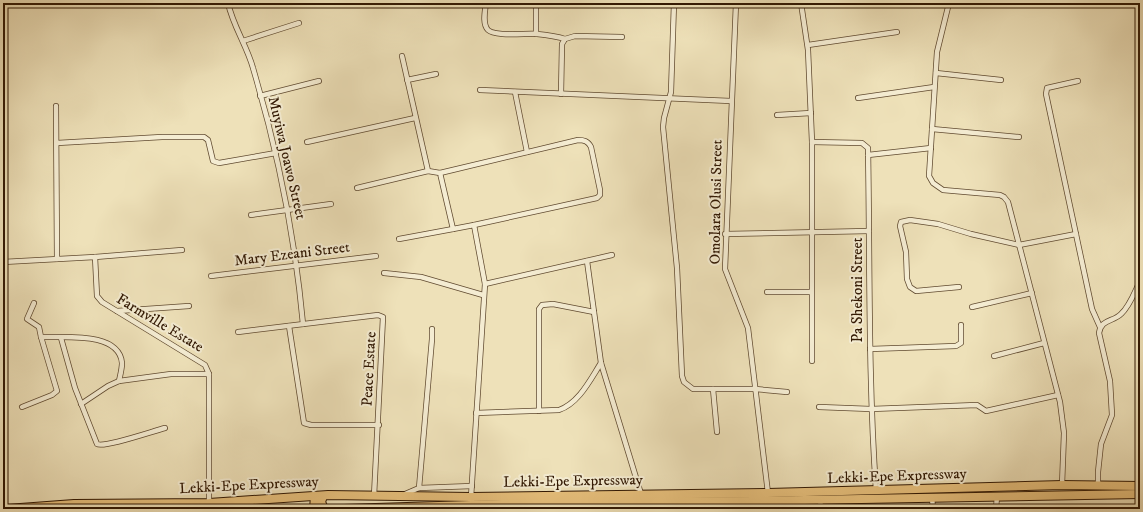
<svg xmlns="http://www.w3.org/2000/svg" width="1143" height="512" viewBox="0 0 1143 512" font-family="'IM FELL DW Pica',serif">
  <style>
    .lines { fill: none; stroke-linecap: round; stroke-linejoin: round }
    .minor-casing { stroke: #604a30; stroke-width: 6 }
    .trunk-casing { stroke: #311803; stroke-width: 10 }
    .minor { stroke: #f4ecd2; stroke-width: 4.5 }
    .trunk { stroke: #e7c07c; stroke-width: 8 }
    .labels { text-anchor: middle; dominant-baseline: central; stroke-width: 4; stroke-linejoin: round; paint-order: stroke }
    .street-label { font-size: 15px; fill: #311803; stroke: #f4ecd2 }
  </style>
  <rect width="100%" height="100%" fill="#eee1b9"/>
  <filter id="stains"><feTurbulence type="fractalNoise" baseFrequency=".005" numOctaves="4"/><feColorMatrix values="0 0 0 0 .2 0 0 0 0 .09 0 0 0 0 .02 0 0 0 .5 -.17"/></filter>
  <radialGradient id="worn" r=".72"><stop offset=".6" stop-color="#630" stop-opacity="0"/><stop offset="1" stop-color="#630" stop-opacity=".3"/></radialGradient>
  <g class="lines">
    <g class="minor-casing">
      <g id="minor">
        <path d="M 228,3 C 233,26 247,46 253,68 C 278,152 295,237 303,324"/>
        <path d="M 486,3 C 485,11 482,24 488,30 C 495,37 527,33 537,34 C 547,35 556,36 565,39"/>
        <path d="M 674,3 L 671,92 L 664,118 L 663,127 L 677,268 L 682,376 L 684,382 L 693,389 L 755,389 L 787,392"/>
        <path d="M 736,3 L 725,269 L 748,328 L 768,493"/>
        <path d="M 801,3 L 808,50 L 812,142 L 812,361"/>
        <path d="M 949,3 L 937,52 L 929,176 L 933,183 L 943,190 L 1000,195 L 1004,197 L 1008,202 L 1060,402 L 1064,433 L 1062,485"/>
        <path d="M 536,34 L 536,3"/>
        <path d="M 243,41 L 299,23"/>
        <path d="M 808,45 L 897,32"/>
        <path d="M 402,56 L 428,171 L 440,173 L 453,229 L 474,225 L 485,284 L 471,497"/>
        <path d="M 936,73 L 1001,80"/>
        <path d="M 407,80 L 436,74"/>
        <path d="M 1078,81 L 1047,88 L 1046,94 L 1092,309 L 1100,327"/>
        <path d="M 480,90 L 731,101"/>
        <path d="M 515,92 L 527,152"/>
        <path d="M 561,94 L 562,44 L 565,39 L 575,36 L 622,37"/>
        <path d="M 260,96 L 319,81"/>
        <path d="M 858,98 L 934,87"/>
        <path d="M 56,106 L 57,259"/>
        <path d="M 777,115 L 811,113"/>
        <path d="M 932,129 L 1019,137"/>
        <path d="M 307,142 L 415,118"/>
        <path d="M 812,142 L 862,143 L 868,148 C 870,262 868,376 876,490"/>
        <path d="M 57,143 L 162,137 L 204,137 L 208,140 L 213,161 L 219,163 L 276,153"/>
        <path d="M 868,155 L 931,148"/>
        <path d="M 440,173 L 578,140 C 584,140 588,141 591,147 L 600,190 L 600,195 L 597,198 L 474,225"/>
        <path d="M 357,188 L 428,171"/>
        <path d="M 251,215 L 331,204"/>
        <path d="M 725,234 L 869,231"/>
        <path d="M 399,239 L 453,229"/>
        <path d="M 95,257 L 182,250"/>
        <path d="M 587,261 L 601,363 L 641,494"/>
        <path d="M 3,262 L 95,257 L 97,296 L 102,302 L 205,365 L 209,374 L 209,503"/>
        <path d="M 384,273 L 421,277 L 483,295"/>
        <path d="M 211,276 L 376,256"/>
        <path d="M 485,284 L 612,255"/>
        <path d="M 959,287 L 916,291 L 910,287 L 907,279 L 906,252 L 900,226 L 901,222 L 910,220 L 938,224 L 971,234 L 1019,245 L 1076,234"/>
        <path d="M 767,292 L 811,292"/>
        <path d="M 34,303 L 27,319 L 39,327 L 41,337 C 64,338 119,331 122,363 C 122,369 120,376 119,381"/>
        <path d="M 972,307 L 1032,293"/>
        <path d="M 117,311 L 189,306"/>
        <path d="M 289,326 L 304,423 L 311,425 L 379,425"/>
        <path d="M 238,332 L 378,315 L 383,317 L 374,496"/>
        <path d="M 61,338 L 75,388 L 97,444 C 104,448 153,431 165,428"/>
        <path d="M 870,349 L 956,346 L 961,343 L 961,325"/>
        <path d="M 994,356 L 1044,343"/>
        <path d="M 713,389 L 717,432"/>
        <path d="M 81,404 L 108,386 L 119,381 L 171,374 L 209,374"/>
        <path d="M 22,407 L 52,395 L 57,391 L 41,337"/>
        <path d="M 819,407 L 871,409 L 977,405 L 986,411 L 1058,395"/>
        <path d="M 539,411 L 539,309 L 542,305 L 553,304 L 594,312"/>
        <path d="M 476,413 L 559,410 C 579,403 590,380 601,363"/>
        <path d="M 1098,485 L 1098,472 L 1101,444 L 1112,415 L 1110,381 L 1099,333 C 1101,319 1113,322 1121,314 C 1130,306 1135,291 1140,281"/>
        <path d="M 419,488 L 472,486"/>
        <path d="M 405,494 L 419,488 L 432,339 L 432,329"/>
        <path d="M 932,497 L 933,509"/>
        <path d="M 796,499 L 797,509"/>
        <path d="M 820,499 L 821,509"/>
        <path d="M 717,501 L 717,509"/>
        <path d="M 755,501 L 756,509"/>
        <path d="M 564,502 L 570,509"/>
        <path d="M 996,509 L 997,496"/>
      </g>
    </g>
    <g class="trunk-casing">
      <g id="trunk">
        <path d="M 323,496 L 321,502 L 324,509"/>
        <path d="M 7,509 L 74,504 L 209,503 L 328,495 L 471,497 L 768,493 L 1062,485 L 1140,486"/>
        <path d="M 242,509 L 276,509"/>
        <path d="M 314,509 L 315,496"/>
        <path d="M 344,509 L 564,502 L 755,501 L 1140,494"/>
      </g>
    </g>
    <use href="#minor" class="minor"/>
    <use href="#trunk" class="trunk"/>
  </g>
  <g class="labels">
    <g class="street-label">
      <text transform="translate(287 158) rotate(77)">Muyiwa Joawo Street</text>
      <text transform="translate(716 202) rotate(-89)">Omolara Olusi Street</text>
      <text transform="translate(292 254) rotate(-7)">Mary Ezeani Street</text>
      <text transform="translate(857 290) rotate(-90)">Pa Shekoni Street</text>
      <text transform="translate(160 323) rotate(31)">Farmville Estate</text>
      <text transform="translate(369 369) rotate(-87)">Peace Estate</text>
      <text transform="translate(897 476) rotate(-2)">Lekki-Epe Expressway</text>
      <text transform="translate(573 481) rotate(-1)">Lekki-Epe Expressway</text>
      <text transform="translate(249 485) rotate(-3)">Lekki-Epe Expressway</text>
    </g>
  </g>
  <rect width="1143" height="512" fill="none" stroke="#eee1b9" stroke-width="16"/>
  <rect x="4" y="4" width="1135" height="504" fill="none" stroke="#311803" stroke-width="2"/>
  <rect x="8" y="8" width="1127" height="496" fill="none" stroke="#311803"/>
  <rect width="100%" height="100%" filter="url(#stains)"/>
  <rect width="100%" height="100%" fill="url(#worn)"/>
</svg>
